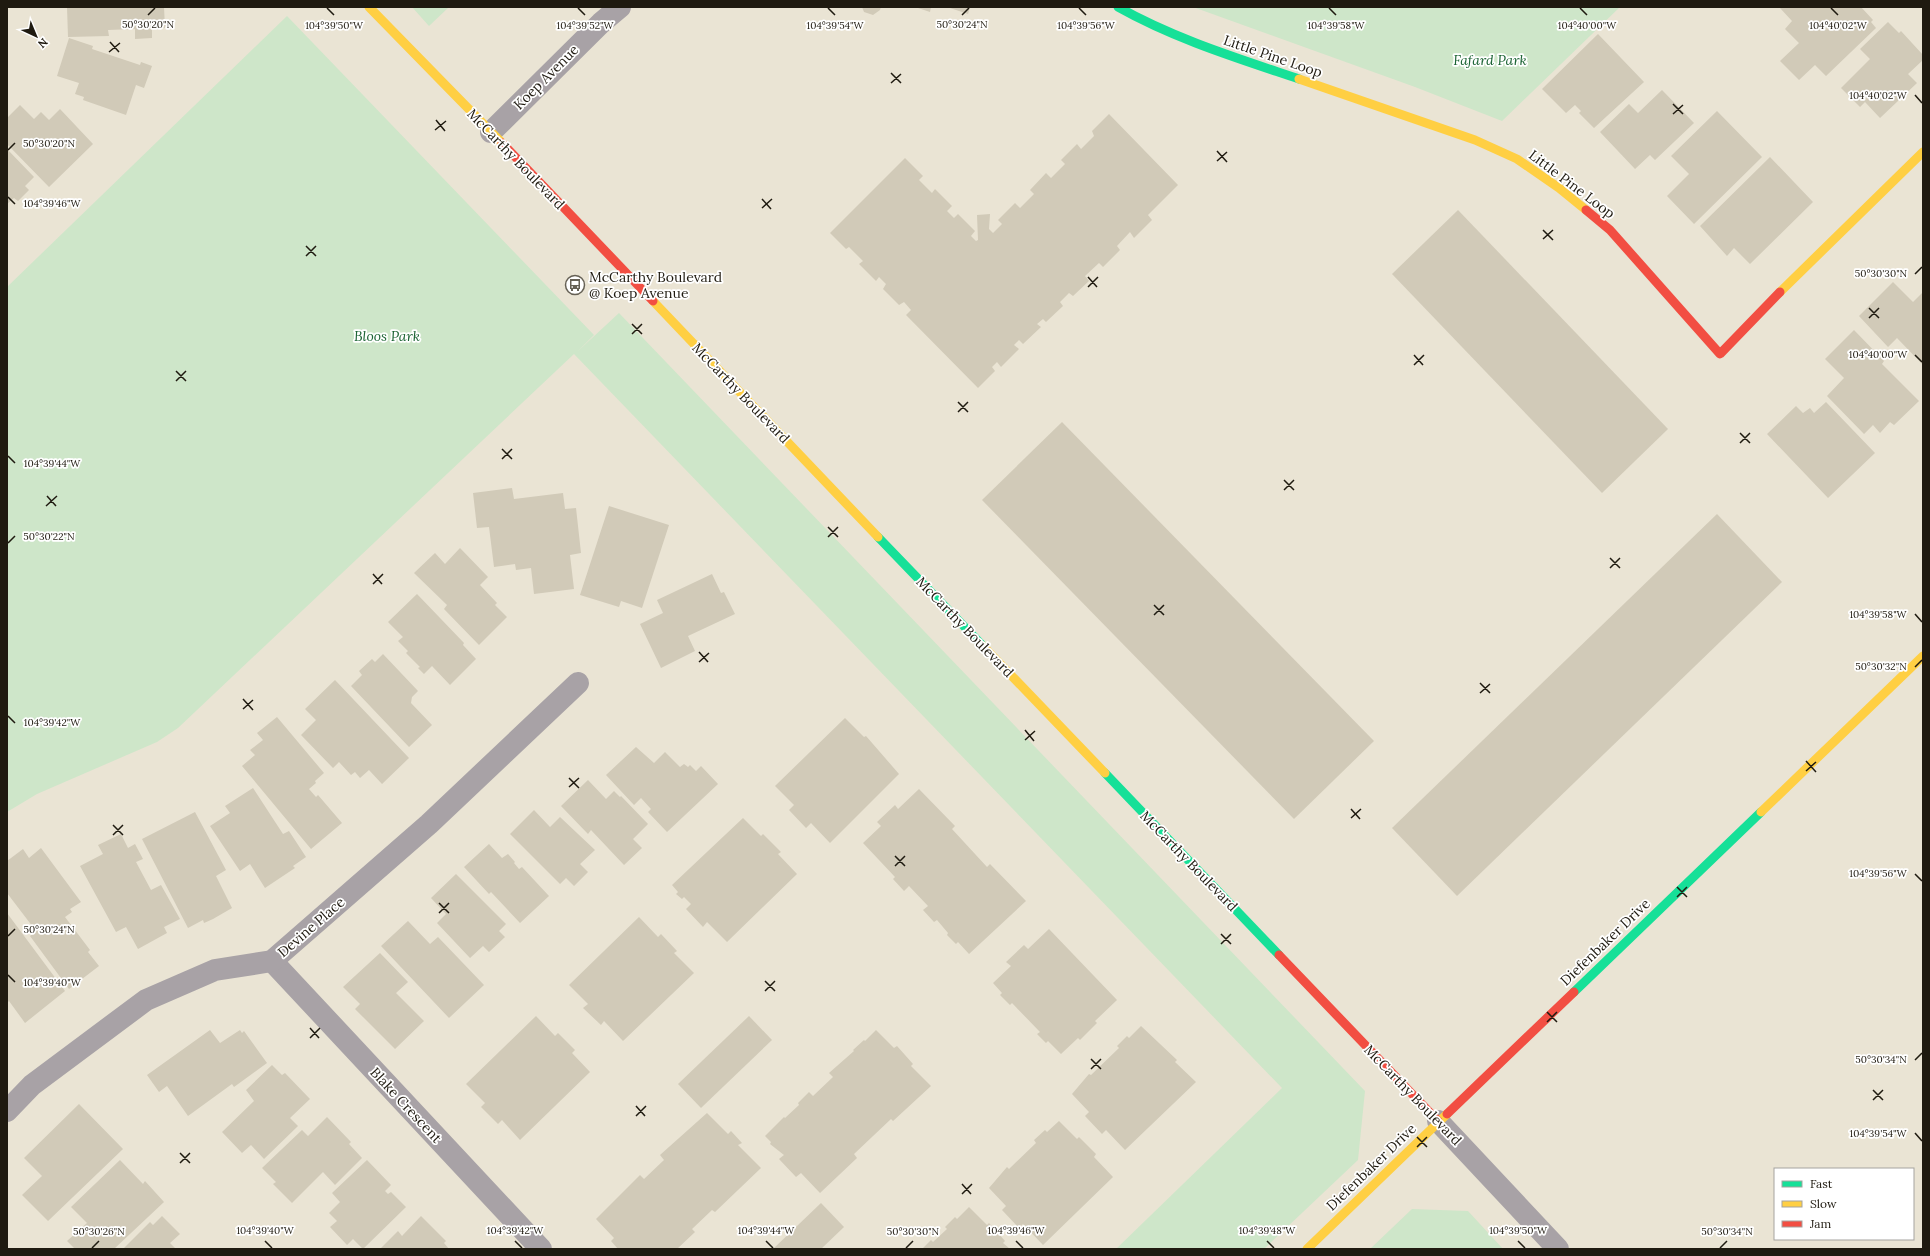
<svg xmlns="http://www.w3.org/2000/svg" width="1930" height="1256" viewBox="0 0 1930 1256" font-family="Lora,serif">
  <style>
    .green { fill: #cee6c9 }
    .building { fill: #d1cab8 }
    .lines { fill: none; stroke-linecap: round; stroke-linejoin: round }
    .street { stroke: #a8a2a6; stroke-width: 22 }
    .fast { stroke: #16e098; stroke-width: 9 }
    .slow { stroke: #ffcf43; stroke-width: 9 }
    .jam { stroke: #f24e42; stroke-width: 9 }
    .ticks { fill: none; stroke: #1f1a10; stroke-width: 1.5 }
    .labels { text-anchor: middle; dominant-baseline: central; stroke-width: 3.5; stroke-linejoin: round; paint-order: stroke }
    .street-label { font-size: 14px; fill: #1f1a10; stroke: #fff }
    .park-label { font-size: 14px; font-style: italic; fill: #1b6333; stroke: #fff }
    .poi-label { font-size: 14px; fill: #1f1a10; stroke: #fff; text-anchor: start }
    .ticks-label { font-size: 10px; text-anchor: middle; fill: #1f1a10; stroke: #fff; stroke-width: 3.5; stroke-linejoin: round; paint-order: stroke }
  </style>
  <rect width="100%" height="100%" fill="#eae4d4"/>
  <g class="green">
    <path d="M 412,7 L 449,7 L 429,26 Z"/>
    <path d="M 1193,7 L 1620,7 L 1502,121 L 1415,87 Z"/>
    <path d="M 287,16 L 594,335 L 578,351 L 619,313 L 1365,1091 L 1358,1160 L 1264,1249 L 1116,1249 L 1282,1088 L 574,354 L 178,728 L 157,742 L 37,794 L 7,812 L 7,287 Z"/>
    <path d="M 1412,1209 L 1468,1211 L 1503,1249 L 1370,1249 Z"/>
  </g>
  <g class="building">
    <path d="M 67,7 L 164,7 L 165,28 L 152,28 L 152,38 L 135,39 L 135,29 L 108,30 L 109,36 L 68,37 Z"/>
    <path d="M 862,7 L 881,7 L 880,10 L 873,15 L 864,12 Z"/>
    <path d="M 915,7 L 931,7 L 930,12 Z"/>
    <path d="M 947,7 L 970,7 L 968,14 Z"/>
    <path d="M 1782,7 L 1861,7 L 1873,20 L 1871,22 L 1876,28 L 1826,76 L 1815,65 L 1799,80 L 1780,61 L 1799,43 L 1785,29 L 1792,21 L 1780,8 Z"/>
    <path d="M 1888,22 L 1899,33 L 1901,31 L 1923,55 L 1923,60 L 1908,74 L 1917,83 L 1880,118 L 1865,102 L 1860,107 L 1841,88 L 1870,59 L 1860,49 Z"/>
    <path d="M 1598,34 L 1644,82 L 1594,128 L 1579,113 L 1581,111 L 1575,105 L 1566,113 L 1542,89 Z"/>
    <path d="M 69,38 L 93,46 L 92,49 L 140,65 L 141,62 L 152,66 L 144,88 L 136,85 L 126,115 L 83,100 L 84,97 L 75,94 L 79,83 L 57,76 Z"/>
    <path d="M 1662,90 L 1694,123 L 1655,160 L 1650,155 L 1635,169 L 1600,132 L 1629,104 L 1638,113 Z"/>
    <path d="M 20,105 L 34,119 L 41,112 L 49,120 L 60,109 L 93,144 L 49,187 L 7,144 L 7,118 Z"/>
    <path d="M 1717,111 L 1762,157 L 1694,224 L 1667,196 L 1689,174 L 1671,156 Z"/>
    <path d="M 1109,114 L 1178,185 L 1148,215 L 1152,220 L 1134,238 L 1130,232 L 1117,246 L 1120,250 L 1103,267 L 1099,263 L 1085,276 L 1089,281 L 1073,296 L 1069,293 L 1060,302 L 1063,306 L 1046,322 L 1043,319 L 1037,324 L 1041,327 L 1023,344 L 1019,340 L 1014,345 L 1019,349 L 1001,367 L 997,362 L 992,367 L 995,371 L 978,388 L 906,315 L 911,310 L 904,302 L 899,305 L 883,289 L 886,284 L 879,277 L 876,281 L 859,264 L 863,261 L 849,247 L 846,249 L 830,233 L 905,158 L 923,176 L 919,180 L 932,193 L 935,189 L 952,206 L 947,211 L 954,218 L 958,214 L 975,231 L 971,236 L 976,241 L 978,240 L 977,215 L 990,214 L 989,229 L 993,233 L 1002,224 L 998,220 L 1015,203 L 1020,208 L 1034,194 L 1030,190 L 1046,173 L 1051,178 L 1065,164 L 1061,160 L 1077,144 L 1081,149 L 1094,136 L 1092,131 Z"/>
    <path d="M 7,149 L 34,177 L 25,186 L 29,190 L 18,201 L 14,198 L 7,204 Z"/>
    <path d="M 1770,157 L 1813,202 L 1750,264 L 1734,248 L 1727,256 L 1700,226 Z"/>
    <path d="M 1458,210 L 1668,429 L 1602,493 L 1392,274 Z"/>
    <path d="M 1893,282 L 1913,302 L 1923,292 L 1923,365 L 1897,338 L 1888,347 L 1859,316 Z"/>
    <path d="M 1854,330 L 1884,361 L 1882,364 L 1919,401 L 1894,425 L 1890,422 L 1880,433 L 1873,425 L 1864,434 L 1827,396 L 1844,378 L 1825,359 Z"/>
    <path d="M 1826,402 L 1875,453 L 1828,498 L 1767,434 L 1796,406 L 1803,413 L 1810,408 L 1814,413 Z"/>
    <path d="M 1062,422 L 1374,741 L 1294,819 L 982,500 Z"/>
    <path d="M 512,488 L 514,499 L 563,493 L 565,509 L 576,508 L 581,553 L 570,555 L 574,589 L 534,594 L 531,568 L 516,570 L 515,564 L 494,567 L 489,527 L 477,528 L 473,493 Z"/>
    <path d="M 609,506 L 669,525 L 642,608 L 621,601 L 619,607 L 580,595 Z"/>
    <path d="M 1717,514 L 1782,582 L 1457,896 L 1392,828 Z"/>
    <path d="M 460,548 L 488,577 L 480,585 L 497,603 L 495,605 L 507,617 L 479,645 L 444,609 L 447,605 L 414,573 L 435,553 L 445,564 Z"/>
    <path d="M 712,574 L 721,593 L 724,592 L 735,614 L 688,636 L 695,651 L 661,668 L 640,624 L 663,613 L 657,600 Z"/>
    <path d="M 417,594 L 464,643 L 463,645 L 476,659 L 450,685 L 432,666 L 424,674 L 418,668 L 420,667 L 406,653 L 408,651 L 398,641 L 403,637 L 388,622 Z"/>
    <path d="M 383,654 L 418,691 L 412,697 L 411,703 L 432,725 L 409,747 L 351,686 L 362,675 L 359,671 L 372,659 L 375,662 Z"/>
    <path d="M 335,680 L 409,758 L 382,784 L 369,770 L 360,778 L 355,772 L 351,775 L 339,762 L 333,768 L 301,735 L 316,720 L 305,709 Z"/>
    <path d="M 277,717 L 324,773 L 315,781 L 316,783 L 309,789 L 316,797 L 318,795 L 342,823 L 311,849 L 242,766 L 255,755 L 250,750 L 263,740 L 257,733 Z"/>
    <path d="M 845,718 L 864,737 L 866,736 L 899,774 L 830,843 L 811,823 L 806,828 L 789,810 L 794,805 L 775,786 Z"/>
    <path d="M 636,747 L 654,763 L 665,752 L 680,767 L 684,764 L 688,767 L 690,765 L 696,771 L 701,766 L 718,784 L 667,832 L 648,812 L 651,809 L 641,798 L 634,805 L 606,775 Z"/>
    <path d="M 588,780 L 606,799 L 614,791 L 620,797 L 621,796 L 648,824 L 633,839 L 642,848 L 624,865 L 591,830 L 588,834 L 561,806 Z"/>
    <path d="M 253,788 L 283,834 L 289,831 L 306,857 L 293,866 L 295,868 L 265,888 L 250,864 L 240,871 L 210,826 L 230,813 L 225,806 Z"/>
    <path d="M 919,789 L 955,826 L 952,829 L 987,867 L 990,864 L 1026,901 L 969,954 L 958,942 L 956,944 L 947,935 L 948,933 L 937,920 L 934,922 L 923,910 L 928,906 L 909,886 L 904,891 L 893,879 L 895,877 L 863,843 L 881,826 L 877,822 L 895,805 L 898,809 Z"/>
    <path d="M 534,810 L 550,827 L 560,817 L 595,850 L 580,864 L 588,872 L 574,886 L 566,878 L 560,884 L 510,834 Z"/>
    <path d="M 195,812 L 226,870 L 216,876 L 232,908 L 213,919 L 204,923 L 203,920 L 188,928 L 142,839 Z"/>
    <path d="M 743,818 L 761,836 L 763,834 L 781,852 L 778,854 L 797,874 L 727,942 L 707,922 L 703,927 L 686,909 L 691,904 L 684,897 L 682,899 L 676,894 L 678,892 L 672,885 Z"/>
    <path d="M 121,834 L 128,848 L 135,844 L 143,859 L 136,862 L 151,890 L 161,885 L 180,919 L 164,927 L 167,933 L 138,949 L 126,927 L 116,932 L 80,866 L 103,854 L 98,845 Z"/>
    <path d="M 489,844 L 502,858 L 508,854 L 515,862 L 514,863 L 519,869 L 522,867 L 549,896 L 520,923 L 491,892 L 489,894 L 464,867 Z"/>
    <path d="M 41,848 L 81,902 L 70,909 L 72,912 L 65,917 L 90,950 L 88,952 L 99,966 L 69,989 L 30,936 L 36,931 L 7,893 L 7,861 L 23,849 L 29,858 Z"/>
    <path d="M 456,874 L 506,924 L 499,931 L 505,937 L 489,952 L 483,946 L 470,958 L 437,923 L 446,914 L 431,898 Z"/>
    <path d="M 7,913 L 65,991 L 25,1023 L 9,1001 L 7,1003 Z"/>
    <path d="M 639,917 L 658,937 L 661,934 L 677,951 L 674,953 L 694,973 L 623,1041 L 604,1021 L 601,1025 L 583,1008 L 588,1004 L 569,985 Z"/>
    <path d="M 408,921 L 430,944 L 438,937 L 484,985 L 449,1018 L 381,946 Z"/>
    <path d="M 1049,929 L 1117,1000 L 1095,1021 L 1097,1023 L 1080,1040 L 1078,1038 L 1061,1054 L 1048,1041 L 1046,1043 L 1037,1034 L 1040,1032 L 1012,1003 L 1010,1005 L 1000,995 L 1002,993 L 993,983 L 1011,966 L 1006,962 L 1024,945 L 1028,949 Z"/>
    <path d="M 380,953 L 408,982 L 396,993 L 424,1021 L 395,1049 L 355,1009 L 360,1004 L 343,987 Z"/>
    <path d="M 536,1016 L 555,1036 L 558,1033 L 575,1050 L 572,1053 L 590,1072 L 520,1140 L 502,1120 L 498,1124 L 481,1107 L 485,1103 L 466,1084 Z"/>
    <path d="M 749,1016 L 772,1040 L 701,1108 L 678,1084 Z"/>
    <path d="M 1141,1026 L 1177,1060 L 1175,1062 L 1196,1082 L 1125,1150 L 1106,1130 L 1102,1134 L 1085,1116 L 1089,1112 L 1072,1094 L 1089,1074 L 1091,1075 L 1119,1048 L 1117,1046 L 1127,1036 L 1129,1038 Z"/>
    <path d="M 210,1030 L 220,1043 L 240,1030 L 242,1033 L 244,1031 L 267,1063 L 234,1087 L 232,1084 L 188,1116 L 167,1086 L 159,1092 L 147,1075 Z"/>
    <path d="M 876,1030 L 894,1048 L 897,1046 L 913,1064 L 911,1066 L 931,1086 L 893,1121 L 891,1119 L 854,1154 L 857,1158 L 820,1193 L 801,1173 L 796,1177 L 779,1159 L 784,1155 L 770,1144 L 771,1142 L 765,1136 L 784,1117 L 785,1118 L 799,1105 L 798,1103 L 809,1092 L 813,1096 L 833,1077 L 829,1073 L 854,1051 L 853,1050 L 864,1040 L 865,1041 Z"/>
    <path d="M 272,1065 L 282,1075 L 285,1073 L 310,1099 L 290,1118 L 298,1126 L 264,1159 L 251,1145 L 242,1153 L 222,1132 L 254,1101 L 246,1090 Z"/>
    <path d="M 79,1104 L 123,1149 L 48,1221 L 22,1195 L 42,1176 L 24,1158 Z"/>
    <path d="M 707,1113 L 728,1134 L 731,1131 L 742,1143 L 738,1145 L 761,1168 L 715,1212 L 712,1210 L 692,1229 L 695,1232 L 677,1249 L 618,1249 L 611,1241 L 614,1238 L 596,1219 L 640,1175 L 644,1179 L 664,1160 L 660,1155 Z"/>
    <path d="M 327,1117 L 351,1142 L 349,1144 L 362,1158 L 335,1185 L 323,1172 L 292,1203 L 273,1184 L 276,1182 L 262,1168 L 302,1130 L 308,1136 Z"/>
    <path d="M 1059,1121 L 1077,1139 L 1079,1137 L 1096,1154 L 1094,1157 L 1113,1177 L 1043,1245 L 1023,1224 L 1019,1228 L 1002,1210 L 1006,1206 L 989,1188 L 1007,1167 L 1009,1169 L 1036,1143 L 1034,1140 L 1045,1130 L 1047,1132 Z"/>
    <path d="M 120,1160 L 143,1184 L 145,1181 L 164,1202 L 114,1249 L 75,1249 L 67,1241 L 87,1223 L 71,1207 Z"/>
    <path d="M 367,1160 L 391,1185 L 385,1191 L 388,1194 L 391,1192 L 406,1207 L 363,1249 L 353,1239 L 347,1245 L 330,1227 L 337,1221 L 329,1213 L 340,1202 L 332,1193 Z"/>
    <path d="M 821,1203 L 844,1227 L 821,1249 L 773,1249 Z"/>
    <path d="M 969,1207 L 987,1225 L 989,1223 L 1005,1241 L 1003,1243 L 1010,1249 L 922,1249 L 931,1240 L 933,1242 L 947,1229 L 945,1227 L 955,1217 L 957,1219 Z"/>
    <path d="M 162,1216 L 180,1234 L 170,1243 L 176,1249 L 123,1249 L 150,1222 L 153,1225 Z"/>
    <path d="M 421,1216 L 446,1241 L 444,1243 L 449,1249 L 380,1249 L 398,1231 L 402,1236 Z"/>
  </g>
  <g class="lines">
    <g class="street">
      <path d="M 491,132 L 601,23 L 620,7"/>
      <path d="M 272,961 L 541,1249"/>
      <path d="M 7,1111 L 32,1085 L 146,1000 L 215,970 L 272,961 L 429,824 L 578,683"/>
      <path d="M 1438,1121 L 1558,1249"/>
    </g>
    <g class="fast">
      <path d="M 1118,7 C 1175,39 1237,58 1299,79"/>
      <path d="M 878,537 L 983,646"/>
      <path d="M 1105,773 L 1279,955"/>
      <path d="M 1574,992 L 1761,812"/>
    </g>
    <g class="slow">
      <path d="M 369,7 L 502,143"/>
      <path d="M 1299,79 L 1475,140 L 1517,159 L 1559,188 L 1586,210"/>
      <path d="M 1780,292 L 1923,152"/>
      <path d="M 653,301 L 878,537"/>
      <path d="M 983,646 L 1105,773"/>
      <path d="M 1761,812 L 1923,656"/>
      <path d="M 1307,1249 L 1447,1114"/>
    </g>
    <g class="jam">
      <path d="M 502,143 L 653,301"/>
      <path d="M 1586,210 L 1610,230 L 1720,354 L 1780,292"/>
      <path d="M 1279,955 L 1438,1121"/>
      <path d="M 1447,1114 L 1574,992"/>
    </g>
  </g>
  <path class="ticks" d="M 327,8 L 334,15M 578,8 L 585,15M 828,8 L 835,15M 1079,8 L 1086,15M 1329,8 L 1336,15M 1580,8 L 1587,15M 1831,8 L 1838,15M 148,15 L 155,8M 962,15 L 969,8M 110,42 L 119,52M 109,52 L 120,43M 891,73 L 901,83M 891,83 L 901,74M 1915,95 L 1922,103M 1673,104 L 1683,114M 1673,114 L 1683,105M 436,120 L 445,131M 435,130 L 446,121M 8,150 L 15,143M 1217,151 L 1227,162M 1217,161 L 1227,152M 8,197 L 15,204M 762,199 L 771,209M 762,208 L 772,199M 1543,230 L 1553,240M 1543,239 L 1553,230M 306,246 L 316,256M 306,256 L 316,246M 1915,274 L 1922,267M 1088,277 L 1097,287M 1088,287 L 1098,277M 1869,308 L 1879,318M 1869,318 L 1879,308M 632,324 L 642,334M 632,334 L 642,324M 1414,355 L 1423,365M 1915,355 L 1922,362M 1414,365 L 1424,355M 176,371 L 186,381M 176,381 L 186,371M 958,402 L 968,412M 958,412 L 968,402M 1740,433 L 1750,443M 1740,443 L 1750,433M 502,449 L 512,459M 8,456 L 15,463M 502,459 L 512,449M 1284,480 L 1294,490M 1284,490 L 1294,480M 47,496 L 56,506M 46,506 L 57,496M 828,527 L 838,537M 828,537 L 838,527M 8,543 L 15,536M 1610,558 L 1620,568M 1610,568 L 1620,558M 373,574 L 382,584M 373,584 L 383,574M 1154,605 L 1164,615M 1915,614 L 1922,622M 1154,615 L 1164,605M 699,652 L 708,662M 699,662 L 709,653M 1915,667 L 1922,660M 1480,683 L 1490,693M 1480,693 L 1490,684M 243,699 L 253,710M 243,709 L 253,700M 8,716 L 15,723M 1025,730 L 1034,741M 1025,740 L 1035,731M 1806,761 L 1816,772M 1806,771 L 1816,762M 569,778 L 579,788M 569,787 L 579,778M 1351,809 L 1360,819M 1351,818 L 1361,809M 113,825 L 123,835M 113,835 L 123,825M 895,856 L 905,866M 895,866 L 905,856M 1915,874 L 1922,881M 1677,887 L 1687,897M 1677,897 L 1687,887M 439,903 L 449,913M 439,913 L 449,903M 1221,934 L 1231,944M 8,936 L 15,929M 1221,944 L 1231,934M 8,975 L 15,982M 765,981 L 775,991M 765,991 L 775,981M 1547,1012 L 1557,1022M 1547,1022 L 1557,1012M 310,1028 L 319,1038M 310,1038 L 320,1028M 1091,1059 L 1101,1069M 1915,1060 L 1922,1053M 1091,1069 L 1101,1059M 1873,1090 L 1883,1100M 1873,1100 L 1883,1090M 636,1106 L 645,1116M 636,1116 L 646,1106M 1915,1133 L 1922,1141M 1417,1137 L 1427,1147M 1417,1147 L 1427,1137M 180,1153 L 190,1163M 180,1163 L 190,1153M 962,1184 L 971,1194M 962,1194 L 972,1184M 265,1241 L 272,1248M 515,1241 L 522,1248M 766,1241 L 773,1248M 1016,1241 L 1023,1248M 1267,1241 L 1274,1248M 1518,1241 L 1525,1248M 92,1248 L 99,1241M 906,1248 L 913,1241M 1720,1248 L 1727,1241"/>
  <defs>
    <g id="bus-ring" transform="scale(1)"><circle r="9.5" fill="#fff" stroke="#666155" stroke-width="1.5"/><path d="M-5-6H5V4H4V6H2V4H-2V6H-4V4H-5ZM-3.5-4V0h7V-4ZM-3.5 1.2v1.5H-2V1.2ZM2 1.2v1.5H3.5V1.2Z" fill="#666155"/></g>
  </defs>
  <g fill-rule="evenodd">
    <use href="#bus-ring" x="575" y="285"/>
  </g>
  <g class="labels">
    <g class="street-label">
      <text transform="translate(1273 56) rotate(19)">Little Pine Loop</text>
      <text transform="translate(546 77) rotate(-45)">Koep Avenue</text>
      <text transform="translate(516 159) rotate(46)">McCarthy Boulevard</text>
      <text transform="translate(1572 184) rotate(37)">Little Pine Loop</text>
      <text transform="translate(741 393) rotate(46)">McCarthy Boulevard</text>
      <text transform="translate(965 627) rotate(46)">McCarthy Boulevard</text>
      <text transform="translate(1189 861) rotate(46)">McCarthy Boulevard</text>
      <text transform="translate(311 927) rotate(-41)">Devine Place</text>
      <text transform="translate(1605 942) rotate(-44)">Diefenbaker Drive</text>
      <text transform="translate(1413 1095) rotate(46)">McCarthy Boulevard</text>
      <text transform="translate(406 1105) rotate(47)">Blake Crescent</text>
      <text transform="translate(1371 1167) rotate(-44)">Diefenbaker Drive</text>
    </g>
    <g class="park-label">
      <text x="1490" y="60">Fafard Park</text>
      <text x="387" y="336">Bloos Park</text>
    </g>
    <g class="poi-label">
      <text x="589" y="277">McCarthy Boulevard<tspan x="589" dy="16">@ Koep Avenue</tspan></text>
    </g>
  </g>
  <g class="ticks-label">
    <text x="962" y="28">50°30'24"N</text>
    <text x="148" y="28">50°30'20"N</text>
    <text x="1838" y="29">104°40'02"W</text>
    <text x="334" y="29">104°39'50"W</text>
    <text x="585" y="29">104°39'52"W</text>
    <text x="835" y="29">104°39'54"W</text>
    <text x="1086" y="29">104°39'56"W</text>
    <text x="1336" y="29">104°39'58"W</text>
    <text x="1587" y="29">104°40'00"W</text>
    <text x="1878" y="99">104°40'02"W</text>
    <text x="49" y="147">50°30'20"N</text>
    <text x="52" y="207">104°39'46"W</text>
    <text x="1881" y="277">50°30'30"N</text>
    <text x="1878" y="358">104°40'00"W</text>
    <text x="52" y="467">104°39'44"W</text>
    <text x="49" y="540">50°30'22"N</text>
    <text x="1878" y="618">104°39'58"W</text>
    <text x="1881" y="670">50°30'32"N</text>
    <text x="52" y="726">104°39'42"W</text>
    <text x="1878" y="877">104°39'56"W</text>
    <text x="49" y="933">50°30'24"N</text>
    <text x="52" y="986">104°39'40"W</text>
    <text x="1881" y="1063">50°30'34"N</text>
    <text x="1878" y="1137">104°39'54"W</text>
    <text x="265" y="1234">104°39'40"W</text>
    <text x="515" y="1234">104°39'42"W</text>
    <text x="766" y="1234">104°39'44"W</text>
    <text x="1016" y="1234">104°39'46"W</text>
    <text x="1267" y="1234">104°39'48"W</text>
    <text x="1518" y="1234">104°39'50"W</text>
    <text x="99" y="1235">50°30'26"N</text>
    <text x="913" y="1235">50°30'30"N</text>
    <text x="1727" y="1235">50°30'34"N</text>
  </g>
  <rect width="1930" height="1256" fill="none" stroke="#1f1a10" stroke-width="16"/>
  <rect x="1774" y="1168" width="140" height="72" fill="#ffffff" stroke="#a5a39f"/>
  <rect x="1782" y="1181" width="20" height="6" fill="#16e098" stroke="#a5a39f"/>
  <text x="1810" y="1188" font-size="12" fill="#1f1a10">Fast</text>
  <rect x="1782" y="1201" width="20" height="6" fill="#ffcf43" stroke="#a5a39f"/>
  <text x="1810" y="1208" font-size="12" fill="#1f1a10">Slow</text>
  <rect x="1782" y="1221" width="20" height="6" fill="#f24e42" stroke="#a5a39f"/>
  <text x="1810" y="1228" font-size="12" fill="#1f1a10">Jam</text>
  <g transform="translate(36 36) rotate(136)" stroke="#ffffff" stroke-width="3" paint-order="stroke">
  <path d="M0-3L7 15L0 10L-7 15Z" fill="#1f1a10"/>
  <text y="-6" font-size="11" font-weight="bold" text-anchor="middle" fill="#1f1a10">N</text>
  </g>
</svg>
